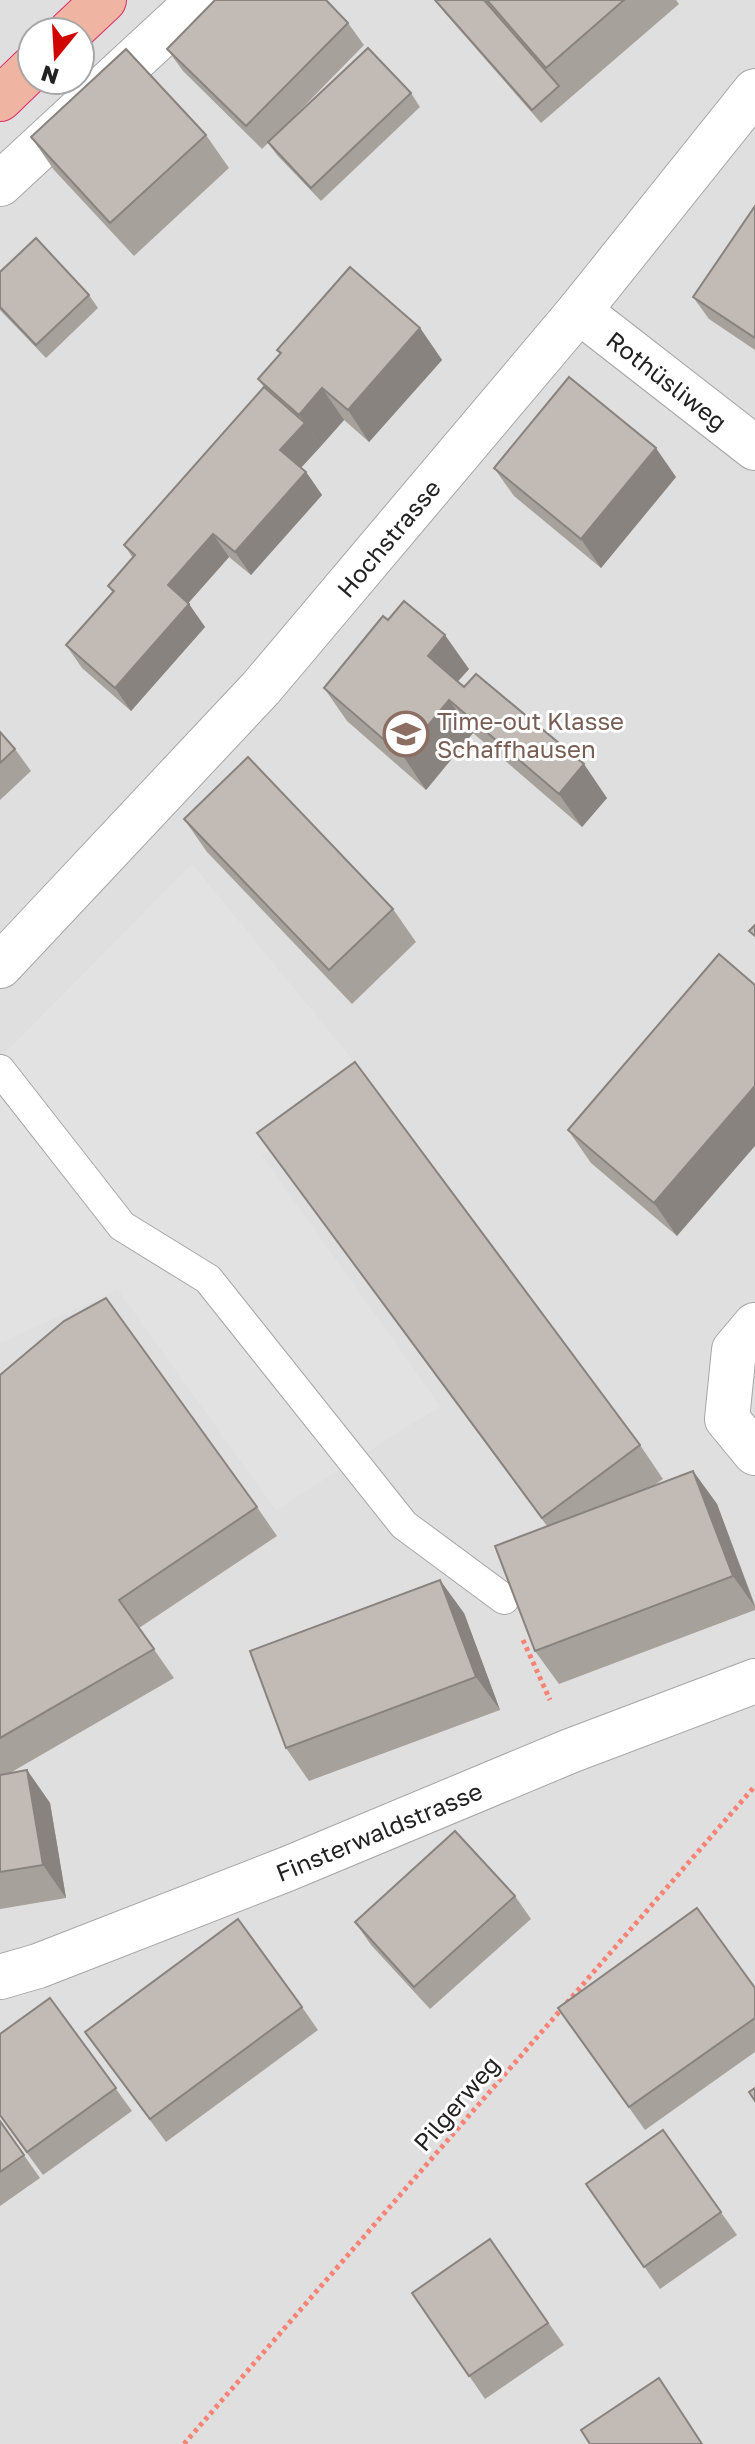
<svg xmlns="http://www.w3.org/2000/svg" width="755" height="2444" viewBox="0 0 755 2444" font-family="'Golos Text',sans-serif">
  <style>
    .residential { fill: #e0dfdf; fill-rule: evenodd }
    .parking { fill: #e2e2e2 }
    .lines { fill: none; stroke-linecap: round; stroke-linejoin: round }
    .service-casing { stroke: #a6a6a6; stroke-width: 32 }
    .minor-casing { stroke: #a6a6a6; stroke-width: 46 }
    .tertiary-casing { stroke: #a6a6a6; stroke-width: 46 }
    .trunk-casing { stroke: #d92c66; stroke-width: 46 }
    .path { stroke: #f88273; stroke-width: 5; stroke-dasharray: 4 4; stroke-linecap: butt }
    .service { stroke: #fff; stroke-width: 30 }
    .minor { stroke: #fff; stroke-width: 44 }
    .tertiary { stroke: #fff; stroke-width: 44 }
    .trunk { stroke: #f0b4a3; stroke-width: 44 }
    .wall { fill: #a7a19c }
    .shaded-wall { fill: #88837f }
    .building { fill: #c2bbb5; stroke: #88837f; stroke-width: 2 }
    .labels { text-anchor: middle; dominant-baseline: central; stroke-width: 6; stroke-linejoin: round; paint-order: stroke }
    .street-label { font-size: 24px; fill: #222; stroke: #fff }
    .education-label { font-size: 24px; fill: #785e54; stroke: #fff; text-anchor: start }
  </style>
  <rect width="100%" height="100%" fill="#f2efe9"/>
  <path class="residential" d="M 0,0 L 755,0 L 755,2444 L 0,2444 ZM 32,32 L 80,32 L 80,80 L 32,80 Z"/>
  <path class="parking" d="M 192,864 L 364,1074 L 262,1156 L 440,1406 L 276,1510 L 118,1290 L 0,1343 L 0,1058 Z"/>
  <g class="lines">
    <g class="service-casing">
      <path id="service" d="M 0,1070 L 122,1226 L 208,1279 L 404,1525 L 504,1599"/>
    </g>
    <g class="minor-casing">
      <g id="minor">
        <path d="M 0,184 L 199,0"/>
        <path id="s1" d="M 579,311 L 755,448"/>
        <path d="M 755,1325 L 734,1350 L 727,1419 L 755,1453"/>
        <path id="s2" d="M 0,1977 L 38,1966 L 287,1869 L 570,1751 L 755,1681"/>
      </g>
    </g>
    <g class="tertiary-casing">
      <g id="tertiary">
        <path id="s3" d="M 0,966 L 261,688 L 579,311 L 755,91"/>
      </g>
    </g>
    <g class="trunk-casing">
      <g id="trunk">
        <path d="M 70,32 L 104,0"/>
        <path d="M 0,99 L 32,68"/>
      </g>
    </g>
    <g class="path">
      <path d="M 523,1640 L 550,1700"/>
      <path d="M 184,2444 L 755,1786"/>
    </g>
    <use href="#service" class="service"/>
    <use href="#minor" class="minor"/>
    <use href="#tertiary" class="tertiary"/>
    <use href="#trunk" class="trunk"/>
  </g>
  <g class="wall">
    <path d="M 435,0 L 676,0 L 679,4 L 541,123 L 444,12 Z"/>
    <path d="M 348,23 L 364,45 L 276,135 L 411,93 L 420,107 L 321,201 L 277,155 L 268,143 L 262,149 L 183,71 L 167,49 Z"/>
    <path d="M 206,135 L 229,168 L 134,256 L 54,170 L 31,137 Z"/>
    <path d="M 755,206 L 755,350 L 709,319 L 693,297 Z"/>
    <path d="M 0,272 L 89,295 L 98,308 L 46,358 L 0,310 Z"/>
    <path d="M 420,328 L 442,360 L 369,442 L 344,420 L 321,446 L 301,468 L 306,472 L 322,495 L 251,575 L 229,557 L 206,583 L 188,603 L 205,627 L 131,711 L 82,668 L 66,645 L 113,593 L 108,586 L 133,558 L 124,545 L 264,387 L 258,379 L 280,354 L 277,350 Z"/>
    <path d="M 494,468 L 676,477 L 601,568 L 514,496 Z"/>
    <path d="M 388,620 L 469,669 L 458,681 L 607,798 L 582,827 L 473,733 L 426,790 L 347,721 L 324,688 Z"/>
    <path d="M 0,732 L 15,749 L 31,771 L 0,800 Z"/>
    <path d="M 184,819 L 393,909 L 416,942 L 352,1004 L 207,852 Z"/>
    <path d="M 719,954 L 677,1236 L 591,1163 L 568,1130 Z"/>
    <path d="M 257,1133 L 640,1445 L 663,1479 L 653,1486 L 693,1471 L 717,1504 L 755,1605 L 755,1610 L 559,1684 L 535,1651 L 547,1526 Z"/>
    <path d="M 0,1375 L 257,1507 L 277,1536 L 139,1628 L 174,1678 L 10,1773 L 27,1770 L 50,1803 L 66,1898 L 0,1909 Z"/>
    <path d="M 464,1613 L 500,1710 L 309,1781 L 286,1748 Z"/>
    <path d="M 515,1896 L 531,1919 L 430,2009 L 371,1945 L 355,1922 Z"/>
    <path d="M 755,1988 L 755,2052 L 645,2130 L 558,2008 Z"/>
    <path d="M 50,1998 L 132,2111 L 43,2175 L 0,2116 Z"/>
    <path d="M 302,2007 L 318,2030 L 166,2142 L 85,2032 Z"/>
    <path d="M 0,2121 L 40,2178 L 0,2206 Z"/>
    <path d="M 663,2130 L 737,2235 L 660,2289 L 586,2184 Z"/>
    <path d="M 490,2239 L 564,2345 L 485,2399 L 412,2293 Z"/>
  </g>
  <g class="shaded-wall">
    <path d="M 420,328 L 442,360 L 369,442 L 348,410 Z"/>
    <path d="M 322,388 L 344,420 L 321,446 L 299,415 Z"/>
    <path d="M 305,423 L 321,446 L 296,473 L 280,450 Z"/>
    <path d="M 656,448 L 676,477 L 601,568 L 581,539 Z"/>
    <path d="M 306,472 L 322,495 L 251,575 L 235,552 Z"/>
    <path d="M 213,534 L 229,557 L 184,608 L 168,585 Z"/>
    <path d="M 189,604 L 205,627 L 131,711 L 115,688 Z"/>
    <path d="M 445,635 L 469,669 L 451,689 L 428,656 Z"/>
    <path d="M 449,700 L 473,733 L 426,790 L 403,756 Z"/>
    <path d="M 584,764 L 607,798 L 582,827 L 559,794 Z"/>
    <path d="M 755,1086 L 755,1146 L 677,1236 L 654,1203 Z"/>
    <path d="M 693,1471 L 717,1504 L 755,1607 L 733,1576 Z"/>
    <path d="M 440,1580 L 464,1613 L 500,1710 L 476,1677 Z"/>
    <path d="M 27,1770 L 50,1803 L 66,1898 L 43,1865 Z"/>
  </g>
  <g class="building">
    <path d="M 215,0 L 326,0 L 348,23 L 246,126 L 167,49 Z"/>
    <path d="M 435,0 L 484,0 L 559,86 L 532,110 Z"/>
    <path d="M 487,0 L 624,0 L 546,68 Z"/>
    <path d="M 368,48 L 411,93 L 311,188 L 268,142 Z"/>
    <path d="M 126,49 L 206,135 L 110,223 L 31,137 Z"/>
    <path d="M 755,206 L 755,338 L 693,297 Z"/>
    <path d="M 36,238 L 89,295 L 36,345 L 0,307 L 0,272 Z"/>
    <path d="M 350,267 L 420,328 L 348,410 L 322,388 L 299,415 L 258,379 L 281,353 L 277,350 Z"/>
    <path d="M 569,377 L 656,448 L 581,539 L 494,468 Z"/>
    <path d="M 264,387 L 305,423 L 280,450 L 306,472 L 235,552 L 213,534 L 190,560 L 168,585 L 189,604 L 115,688 L 66,645 L 114,591 L 108,586 L 135,555 L 124,545 Z"/>
    <path d="M 404,601 L 445,635 L 428,656 L 464,687 L 476,674 L 584,764 L 559,794 L 449,700 L 403,756 L 324,688 L 383,616 L 388,620 Z"/>
    <path d="M 0,732 L 15,749 L 0,763 Z"/>
    <path d="M 248,757 L 393,909 L 329,970 L 184,819 Z"/>
    <path d="M 755,925 L 755,936 L 749,931 Z"/>
    <path d="M 719,954 L 755,985 L 755,1086 L 654,1203 L 568,1130 Z"/>
    <path d="M 355,1062 L 640,1445 L 542,1518 L 257,1133 Z"/>
    <path d="M 106,1298 L 257,1507 L 119,1600 L 154,1649 L 0,1738 L 0,1375 L 64,1321 Z"/>
    <path d="M 693,1471 L 733,1576 L 535,1651 L 495,1546 Z"/>
    <path d="M 440,1580 L 476,1677 L 286,1748 L 250,1651 Z"/>
    <path d="M 27,1770 L 43,1865 L 0,1872 L 0,1775 Z"/>
    <path d="M 455,1831 L 515,1896 L 414,1987 L 355,1922 Z"/>
    <path d="M 697,1908 L 755,1988 L 755,2018 L 629,2107 L 558,2008 Z"/>
    <path d="M 238,1919 L 302,2007 L 150,2119 L 85,2032 Z"/>
    <path d="M 50,1998 L 116,2088 L 27,2152 L 0,2115 L 0,2034 Z"/>
    <path d="M 755,2088 L 755,2101 L 749,2092 Z"/>
    <path d="M 0,2121 L 24,2155 L 0,2172 Z"/>
    <path d="M 663,2130 L 721,2212 L 644,2267 L 586,2184 Z"/>
    <path d="M 490,2239 L 548,2323 L 469,2376 L 412,2293 Z"/>
    <path d="M 659,2378 L 702,2444 L 590,2444 L 581,2430 Z"/>
  </g>
  <defs>
    <g id="school-ring" transform="scale(2.3)"><circle r="9.5" fill="#fff" stroke="#8d6e63" stroke-width="1.5"/><path d="M0-5L7-2L0 1L-7-2ZM-4 1L0 2.5L4 1V4Q0 6-4 4Z" fill="#8d6e63"/></g>
  </defs>
  <g fill-rule="evenodd">
    <use href="#school-ring" x="406" y="734"/>
  </g>
  <g class="labels">
    <g class="street-label">
      <text stroke="none"><textPath href="#s1" startOffset="112">Rothüsliweg</textPath></text>
      <text stroke="none"><textPath href="#s3" startOffset="578">Hochstrasse</textPath></text>
      <text stroke="none"><textPath href="#s2" startOffset="406">Finsterwaldstrasse</textPath></text>
      <text transform="translate(456 2103) rotate(-49)">Pilgerweg</text>
    </g>
    <g class="education-label">
      <text x="437" y="720">Time-out Klasse<tspan x="437" dy="28">Schaffhausen</tspan></text>
    </g>
  </g>
  <g transform="translate(56 56) rotate(198)"><circle r="38" fill="#ffffff" stroke="#a7a7a7" stroke-width="2"/>
  <path d="M0-6L14 30L0 20L-14 30Z" fill="#d00503"/>
  <text y="-12" font-size="22" font-weight="bold" text-anchor="middle" fill="#222222">N</text>
  </g>
</svg>
